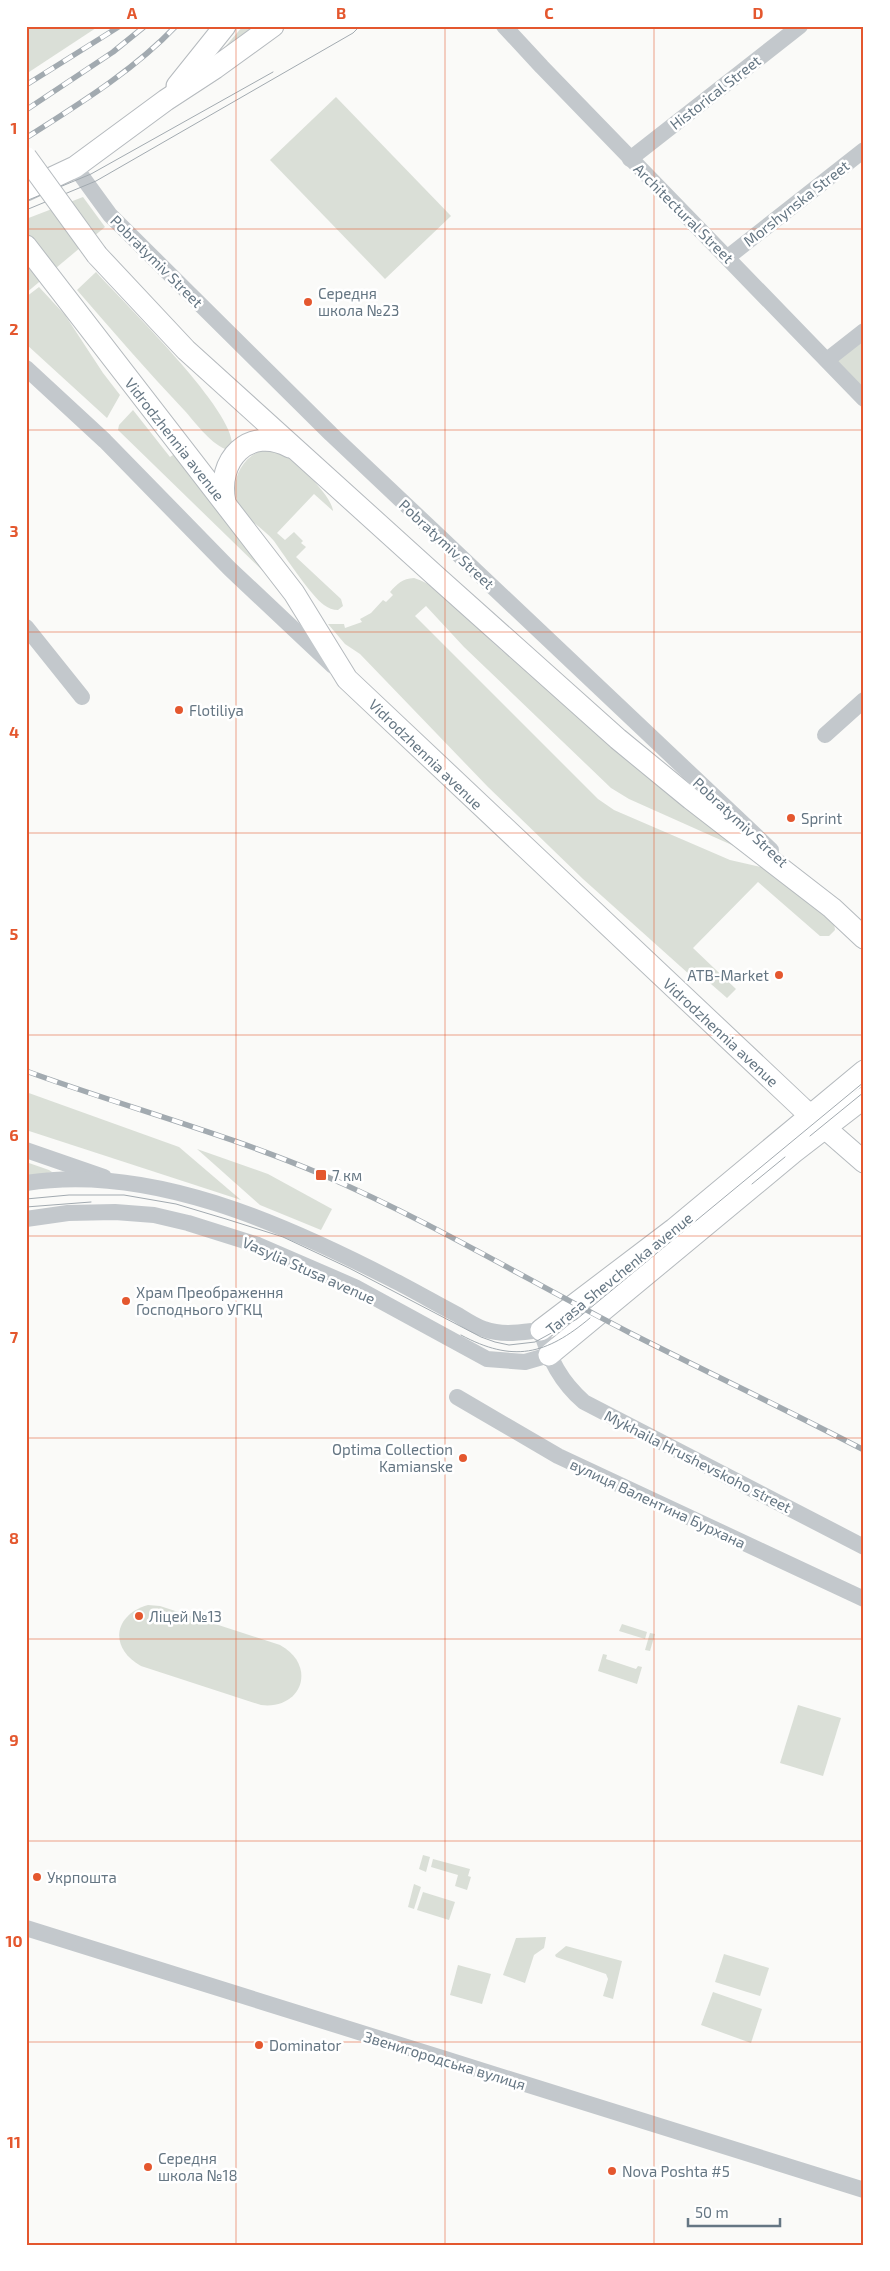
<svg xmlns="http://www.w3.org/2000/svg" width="890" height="2271" viewBox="0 0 890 2271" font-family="'Exo 2',sans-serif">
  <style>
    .green { fill: #dadfd7 }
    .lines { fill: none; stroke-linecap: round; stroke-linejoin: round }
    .major-casing { stroke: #b5babe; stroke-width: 23 }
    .minor { stroke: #c3c8cc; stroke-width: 16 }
    .major { stroke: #fff; stroke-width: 21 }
    .tram { stroke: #a2aab0; stroke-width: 1 }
    .rail-casing { stroke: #a2aab0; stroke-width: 5.5 }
    .rail { stroke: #fff; stroke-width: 4; stroke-dasharray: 11; stroke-linecap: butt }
    .major-bridge-casing { stroke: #b5babe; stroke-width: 23; stroke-linecap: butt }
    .major-bridge { stroke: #fff; stroke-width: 21 }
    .grid { fill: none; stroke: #e4572e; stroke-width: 1; stroke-opacity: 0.55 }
    .poi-dot { fill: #e4572e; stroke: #fff; stroke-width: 2 }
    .labels { text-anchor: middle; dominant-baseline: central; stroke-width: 5; stroke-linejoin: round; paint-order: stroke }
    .street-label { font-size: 15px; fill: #657683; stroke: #fff }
    .poi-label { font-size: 15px; fill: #657683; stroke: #fff; text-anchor: start }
    .neatline { fill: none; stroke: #e4572e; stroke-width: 2 }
    .grid-label { font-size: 16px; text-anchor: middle; font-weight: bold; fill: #e4572e }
  </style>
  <rect width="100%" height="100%" fill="#fafaf8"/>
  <g class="green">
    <path d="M 26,26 L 99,26 L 26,74 Z"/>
    <path d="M 243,26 L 254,26 L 225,47 Z"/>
    <path d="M 336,97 L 451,216 L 385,279 L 270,160 Z"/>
    <path d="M 83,197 L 105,227 L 26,293 L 26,219 Z"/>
    <path d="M 96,272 C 126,305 228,404 232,442 L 225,449 C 209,442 195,422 184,410 C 147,371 112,330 77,290 Z"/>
    <path d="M 39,287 L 65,315 L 103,373 L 120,395 L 107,418 L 26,344 L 26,297 Z"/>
    <path d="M 864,339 L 864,390 L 836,361 Z"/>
    <path d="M 133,410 L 170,457 L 176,453 L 265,573 L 118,430 L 119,425 Z"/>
    <path d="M 263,450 C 268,451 274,451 279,452 C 293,457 333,497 333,511 L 314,494 L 277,533 L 285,540 L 294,532 L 303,541 L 301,543 L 306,547 L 296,557 L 341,599 L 343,606 L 338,610 C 333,610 328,608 324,605 C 312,597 284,555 274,541 C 265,530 252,523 243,512 C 226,490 238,458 263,450 Z"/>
    <path d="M 414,578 C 448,588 479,633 507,655 C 514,660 523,664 531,668 L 761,858 L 629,799 L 611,788 L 464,647 L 426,606 L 415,616 L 598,799 L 614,810 L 730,860 L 765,868 L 834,923 L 835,930 L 829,936 L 820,936 L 758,882 L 693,948 L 736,989 L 727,998 L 695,970 L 690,975 L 583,879 L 488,787 L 360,654 L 345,644 L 328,624 L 344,624 L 345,628 L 362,622 L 360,619 L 371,613 L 383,600 L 386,602 L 393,595 L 390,592 C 398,583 402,579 414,578 Z"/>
    <path d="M 26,1092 L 179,1147 L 241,1200 L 26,1130 Z"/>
    <path d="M 197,1149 L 268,1174 L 332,1209 L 321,1230 L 260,1205 Z"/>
    <path d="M 26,1162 L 49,1170 L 52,1172 L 26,1177 Z"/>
    <path d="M 148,1605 L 160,1606 L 280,1645 C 317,1665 303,1710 261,1705 L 141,1666 C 109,1648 113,1615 148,1605 Z"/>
    <path d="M 622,1624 L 647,1632 L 645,1639 L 619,1631 Z"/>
    <path d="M 650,1633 L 655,1634 L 650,1651 L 645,1650 Z"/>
    <path d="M 603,1654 L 607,1655 L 606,1659 L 636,1669 L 638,1666 L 642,1667 L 637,1684 L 598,1671 Z"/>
    <path d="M 798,1705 L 841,1718 L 823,1776 L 780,1763 Z"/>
    <path d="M 423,1855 L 430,1857 L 426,1872 L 419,1869 Z"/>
    <path d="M 433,1859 L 470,1869 L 468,1876 L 471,1877 L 467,1890 L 455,1886 L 458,1875 L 431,1867 Z"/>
    <path d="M 414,1884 L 421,1887 L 414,1909 L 408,1907 Z"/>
    <path d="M 423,1892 L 455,1902 L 449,1920 L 417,1910 Z"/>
    <path d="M 546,1937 L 544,1948 L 534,1955 L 525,1983 L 503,1975 L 516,1938 Z"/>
    <path d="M 566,1946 L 622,1961 L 613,1999 L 603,1996 L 608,1979 L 606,1974 L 556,1957 L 555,1955 Z"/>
    <path d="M 724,1954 L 769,1968 L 760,1996 L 715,1982 Z"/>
    <path d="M 458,1965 L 491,1974 L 482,2004 L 450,1995 Z"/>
    <path d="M 713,1992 L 762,2009 L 751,2043 L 701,2025 Z"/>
  </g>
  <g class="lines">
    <g class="major-casing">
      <g id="major">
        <path d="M 177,86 L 225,26"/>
        <path d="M 26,190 L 75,167 L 166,100 L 215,68 L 273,26"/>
        <path d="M 26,246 L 294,593 L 347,679 L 802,1108 L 864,1162"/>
        <path d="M 97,255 L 186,350 L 439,579 L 618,739 L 691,799 L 832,908 L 864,938"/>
        <path d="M 225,502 C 216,460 249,425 290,447"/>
        <path d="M 541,1330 L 674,1229 L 864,1071"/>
        <path d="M 549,1355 L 794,1152 L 864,1098"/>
      </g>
    </g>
    <g class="minor">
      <path d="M 504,26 L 542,67 L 864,399"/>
      <path d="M 630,159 L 800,26"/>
      <path d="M 75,167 L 110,215 L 331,434 L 771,850"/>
      <path d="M 728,257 L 864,150"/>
      <path d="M 827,360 L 864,331"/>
      <path d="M 26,368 L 105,441 L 230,569 L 333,666"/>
      <path d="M 26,627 L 82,697"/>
      <path d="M 825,735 L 864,700"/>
      <path d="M 26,1150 L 104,1177"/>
      <path d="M 26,1183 C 149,1163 284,1224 391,1279 C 413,1290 435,1303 458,1315 C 466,1320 475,1326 484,1329 C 503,1336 522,1332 541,1330 C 549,1359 561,1382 584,1402 L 864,1547"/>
      <path d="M 26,1219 L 68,1213 L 115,1212 L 154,1215 L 188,1223 L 258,1245 L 355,1287 L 487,1359 L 525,1362 L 549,1355"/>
      <path d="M 457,1397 L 558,1456 L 864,1599"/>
      <path d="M 26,1928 C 306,2015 584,2103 864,2190"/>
    </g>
    <use href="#major" class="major"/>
    <g class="tram">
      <path d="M 26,201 L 91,174 L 273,72"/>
      <path d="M 26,210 L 96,181 L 353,33 L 360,26"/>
      <path d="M 810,1136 L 864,1092"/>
      <path d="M 752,1184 L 785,1157"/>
      <path d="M 26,1199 L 69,1195 L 124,1195 L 176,1204 L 226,1219 L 283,1237 L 349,1268 L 481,1337 L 495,1342 L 509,1345 L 535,1342 L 577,1319 L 864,1082"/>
      <path d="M 26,1207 L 91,1202"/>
      <path d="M 461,1335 C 513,1363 546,1355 590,1318"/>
    </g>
    <g class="rail-casing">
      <g id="rail">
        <path d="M 26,85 L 120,26"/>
        <path d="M 26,110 L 113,52 L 145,26"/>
        <path d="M 26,138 C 79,104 133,71 176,26"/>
        <path d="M 26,1071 C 125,1107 227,1134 323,1175 C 430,1221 529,1281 632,1334 C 709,1373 787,1410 864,1450"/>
      </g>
    </g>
    <use href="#rail" class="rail"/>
    <g class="major-bridge-casing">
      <path id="major-bridge" d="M 26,157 L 97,255"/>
    </g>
    <use href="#major-bridge" class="major-bridge"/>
  </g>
  <path class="grid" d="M 236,26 L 236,2245M 445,26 L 445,2245M 654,26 L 654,2245M 26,229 L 864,229M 26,430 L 864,430M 26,632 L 864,632M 26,833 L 864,833M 26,1035 L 864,1035M 26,1236 L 864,1236M 26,1438 L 864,1438M 26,1639 L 864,1639M 26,1841 L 864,1841M 26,2042 L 864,2042"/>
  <g class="poi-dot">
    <circle cx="308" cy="302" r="5"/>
    <circle cx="179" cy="710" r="5"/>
    <circle cx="791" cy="818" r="5"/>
    <circle cx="779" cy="975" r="5"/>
    <rect x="315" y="1169" width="12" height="12" rx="2.5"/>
    <circle cx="126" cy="1301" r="5"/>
    <circle cx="463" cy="1458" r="5"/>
    <circle cx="139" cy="1616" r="5"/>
    <circle cx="37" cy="1877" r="5"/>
    <circle cx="259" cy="2045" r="5"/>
    <circle cx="148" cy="2167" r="5"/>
    <circle cx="612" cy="2171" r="5"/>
  </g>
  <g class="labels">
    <g class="street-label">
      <text transform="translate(715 92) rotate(-38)">Historical Street</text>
      <text transform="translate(796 203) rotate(-38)">Morshynska Street</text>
      <text transform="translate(684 213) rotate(45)">Architectural Street</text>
      <text transform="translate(157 261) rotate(45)">Pobratymiv Street</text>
      <text transform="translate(175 439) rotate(52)">Vidrodzhennia avenue</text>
      <text transform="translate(447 544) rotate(43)">Pobratymiv Street</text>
      <text transform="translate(426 754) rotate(44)">Vidrodzhennia avenue</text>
      <text transform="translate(741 822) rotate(43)">Pobratymiv Street</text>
      <text transform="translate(721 1032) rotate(43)">Vidrodzhennia avenue</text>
      <text transform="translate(309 1270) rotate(24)">Vasylia Stusa avenue</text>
      <text transform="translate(619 1273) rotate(-39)">Tarasa Shevchenka avenue</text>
      <text transform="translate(698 1461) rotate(27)">Mykhaila Hrushevskoho street</text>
      <text transform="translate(658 1503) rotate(25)">вулиця Валентина Бурхана</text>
      <text transform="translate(445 2060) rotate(17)">Звенигородська вулиця</text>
    </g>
    <g class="poi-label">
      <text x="318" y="293">Середня<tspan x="318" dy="17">школа №23</tspan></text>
      <text x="189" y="710">Flotiliya</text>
      <text x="801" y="818">Sprint</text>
      <text x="769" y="975" text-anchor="end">ATB-Market</text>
      <text x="332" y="1175">7 км</text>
      <text x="136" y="1292">Храм Преображення<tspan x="136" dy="17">Господнього УГКЦ</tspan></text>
      <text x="453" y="1449" text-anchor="end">Optima Collection<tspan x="453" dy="17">Kamianske</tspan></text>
      <text x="149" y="1616">Ліцей №13</text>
      <text x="47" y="1877">Укрпошта</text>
      <text x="269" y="2045">Dominator</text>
      <text x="158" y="2158">Середня<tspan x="158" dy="17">школа №18</tspan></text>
      <text x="622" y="2171">Nova Poshta #5</text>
    </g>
  </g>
  <rect width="890" height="2271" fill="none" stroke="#ffffff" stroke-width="55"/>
  <path d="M688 2218v8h92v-8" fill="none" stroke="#657683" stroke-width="2.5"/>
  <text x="695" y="2218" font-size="15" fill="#657683" stroke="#ffffff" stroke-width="4" paint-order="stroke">50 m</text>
  <rect x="28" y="28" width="834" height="2216" class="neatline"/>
  <g class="grid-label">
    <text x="132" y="19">A</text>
    <text x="341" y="19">B</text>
    <text x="549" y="19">C</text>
    <text x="758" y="19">D</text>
    <text x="14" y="134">1</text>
    <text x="14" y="335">2</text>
    <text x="14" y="537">3</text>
    <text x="14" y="738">4</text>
    <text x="14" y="940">5</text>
    <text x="14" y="1141">6</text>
    <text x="14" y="1343">7</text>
    <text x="14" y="1544">8</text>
    <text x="14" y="1746">9</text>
    <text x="14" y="1947">10</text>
    <text x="14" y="2148">11</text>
  </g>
</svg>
